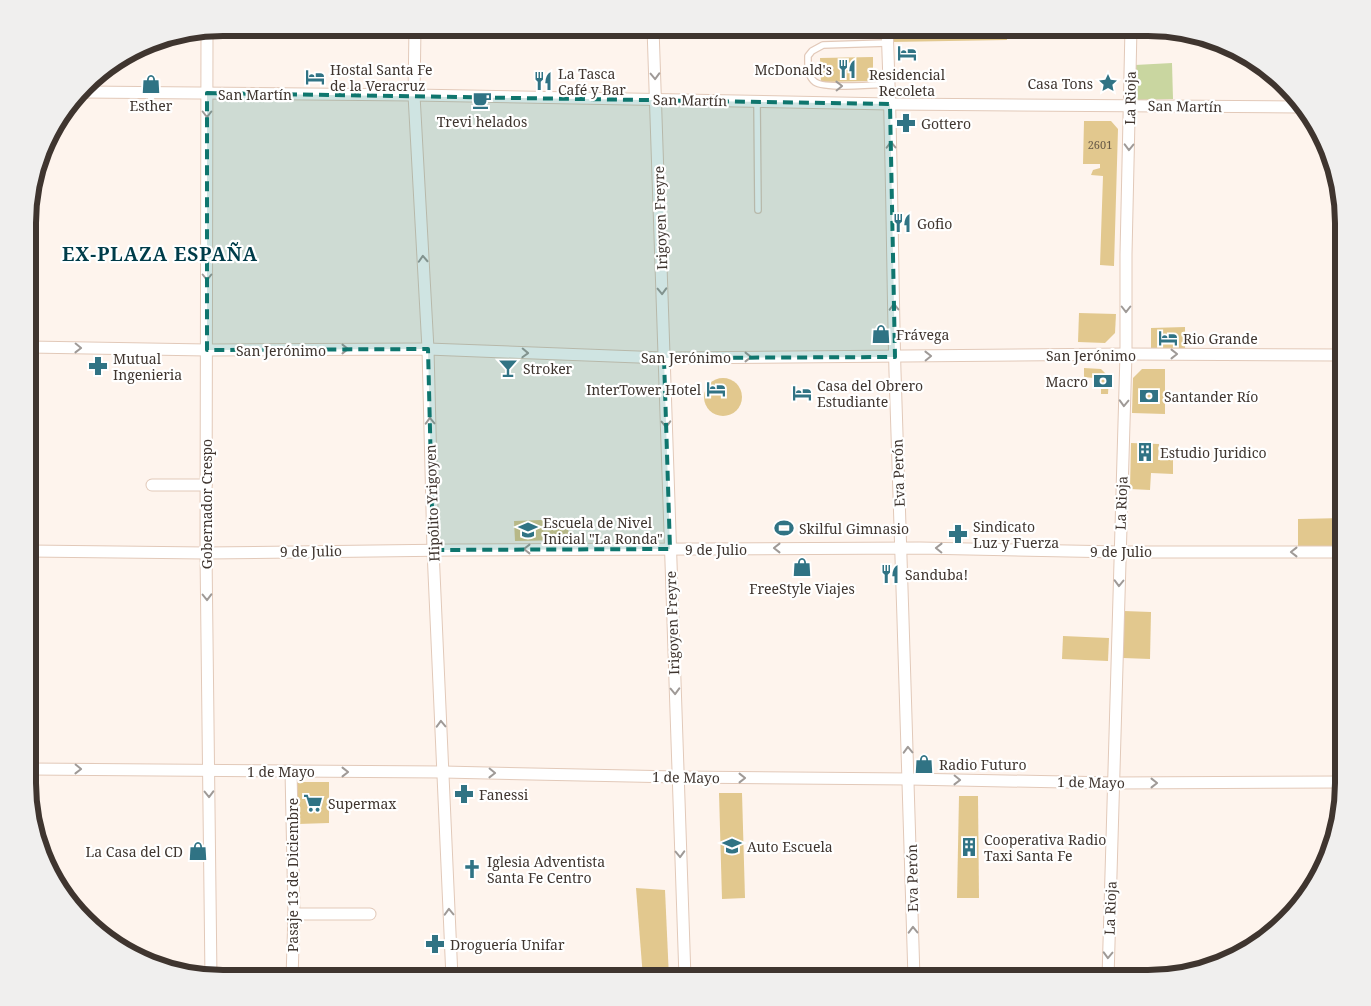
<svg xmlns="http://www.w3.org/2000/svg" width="1371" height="1006" viewBox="0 0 1371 1006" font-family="'Noto Serif',serif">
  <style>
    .green { fill: #c9d6a0 }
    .building { fill: #e2c88e }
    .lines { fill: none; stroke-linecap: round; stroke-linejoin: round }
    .lane-casing { stroke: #e2c9b9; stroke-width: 8 }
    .street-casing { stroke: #e2c9b9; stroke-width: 13 }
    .lane { stroke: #fff; stroke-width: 5.5 }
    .street { stroke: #fff; stroke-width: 11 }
    .oneway { stroke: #9f9a97 }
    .marked { fill: #0f766e; fill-opacity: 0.2; stroke: #0f766e; stroke-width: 4; stroke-dasharray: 10 6; stroke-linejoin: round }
    .labels { text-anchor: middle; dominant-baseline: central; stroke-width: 4.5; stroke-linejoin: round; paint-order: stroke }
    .number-label { font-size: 11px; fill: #685a47 }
    .poi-label { font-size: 14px; fill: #3f352f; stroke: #fff; text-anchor: start }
    .street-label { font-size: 14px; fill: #3f352f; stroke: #fff }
    .district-label { font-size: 19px; font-weight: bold; letter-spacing: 1px; fill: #003c49; stroke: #fff }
    .rim { fill: none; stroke: #3f352f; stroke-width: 6 }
  </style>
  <rect width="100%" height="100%" fill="#fef4ed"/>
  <path class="green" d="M 1172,63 L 1173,99 L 1135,100 L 1135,65 Z"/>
  <g class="building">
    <path d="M 890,28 L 1006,28 L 1007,40 L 891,42 Z"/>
    <path d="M 873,57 L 873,81 L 821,82 L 820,58 Z"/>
    <path d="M 1084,121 L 1111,121 L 1118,129 L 1114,266 L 1100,265 L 1103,176 L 1091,175 L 1093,170 L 1100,168 L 1100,164 L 1083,164 Z"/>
    <path d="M 1079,313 L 1116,314 L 1115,333 L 1105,343 L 1078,342 Z"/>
    <path d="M 1185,327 L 1185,348 L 1151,349 L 1151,328 Z"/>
    <path d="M 1084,368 L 1101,369 L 1109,377 L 1108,394 L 1101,394 L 1101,384 L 1093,378 L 1084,377 Z"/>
    <path d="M 1142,369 L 1165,369 L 1165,414 L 1132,413 L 1133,378 Z"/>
    <circle cx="723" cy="397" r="19"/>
    <path d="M 1131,443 L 1159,444 L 1158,460 L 1173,460 L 1173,474 L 1151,473 L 1150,490 L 1130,489 Z"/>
    <path d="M 1343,518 L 1343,541 L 1335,550 L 1298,550 L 1298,519 Z"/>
    <path d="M 568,519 L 569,540 L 515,541 L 514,521 Z"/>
    <path d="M 1124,611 L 1151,612 L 1150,659 L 1123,658 Z"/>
    <path d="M 1063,636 L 1109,638 L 1108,661 L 1062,659 Z"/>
    <path d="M 297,782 L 329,782 L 329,823 L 298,824 Z"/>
    <path d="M 719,793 L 742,793 L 745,898 L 722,899 Z"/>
    <path d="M 959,796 L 978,796 L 979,898 L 957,898 Z"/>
    <path d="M 636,888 L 665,890 L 669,978 L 643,978 Z"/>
  </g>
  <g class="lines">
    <g class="lane-casing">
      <g id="lane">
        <path d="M 887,43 L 823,45 L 812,51 L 808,56 C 808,65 807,76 815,82 C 824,89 875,85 889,84"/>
        <path d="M 757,101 L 758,210"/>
      </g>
    </g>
    <g class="street-casing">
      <g id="street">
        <path d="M 415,28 L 414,95 L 428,349 L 433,550 L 452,978"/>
        <path d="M 653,28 L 685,978"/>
        <path d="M 887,28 C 892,142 892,257 895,372 C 901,574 909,776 914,978"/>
        <path d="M 207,31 L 206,553 L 211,978"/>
        <path d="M 82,92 L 414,95 L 890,104 L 1299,107"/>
        <path d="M 29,347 L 207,350 L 428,349 L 664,358 L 1126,354 L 1343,355"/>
        <path d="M 152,485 L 206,485"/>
        <path d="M 29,551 L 206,553 L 454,550 L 920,548 L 1120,552 L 1343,552"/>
        <path d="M 29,769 L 443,772 L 678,777 L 909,779 L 1114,783 L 1343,782"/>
        <path d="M 291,771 L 294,914 L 292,978"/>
        <path d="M 1341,805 L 1343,756"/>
        <path d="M 294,914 L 370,914"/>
        <path d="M 1108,978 L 1126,354 L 1126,254 L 1131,28"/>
      </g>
    </g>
    <use href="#lane" class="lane"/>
    <use href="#street" class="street"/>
  </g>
  <defs><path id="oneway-chevron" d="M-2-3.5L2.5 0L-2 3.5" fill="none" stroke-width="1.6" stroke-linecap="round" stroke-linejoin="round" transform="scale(1.25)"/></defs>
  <g class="oneway">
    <use href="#oneway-chevron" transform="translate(655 76) rotate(88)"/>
    <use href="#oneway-chevron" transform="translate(839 86) rotate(-1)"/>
    <use href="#oneway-chevron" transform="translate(207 114) rotate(90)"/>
    <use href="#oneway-chevron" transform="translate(891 145) rotate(-91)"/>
    <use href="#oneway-chevron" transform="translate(1129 147) rotate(91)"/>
    <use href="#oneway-chevron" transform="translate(423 259) rotate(-93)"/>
    <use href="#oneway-chevron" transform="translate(207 277) rotate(90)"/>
    <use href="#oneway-chevron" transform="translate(662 291) rotate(88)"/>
    <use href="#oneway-chevron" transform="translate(894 307) rotate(-91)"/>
    <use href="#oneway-chevron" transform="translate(1126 309) rotate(90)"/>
    <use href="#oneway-chevron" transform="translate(78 348) rotate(1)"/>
    <use href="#oneway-chevron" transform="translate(345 349)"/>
    <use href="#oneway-chevron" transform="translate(525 353) rotate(2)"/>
    <use href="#oneway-chevron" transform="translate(1174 354)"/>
    <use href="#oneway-chevron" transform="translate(928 356) rotate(-1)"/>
    <use href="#oneway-chevron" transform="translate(748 357)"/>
    <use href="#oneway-chevron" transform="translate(1124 403) rotate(92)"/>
    <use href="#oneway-chevron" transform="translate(430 421) rotate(-92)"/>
    <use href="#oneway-chevron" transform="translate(666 424) rotate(88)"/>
    <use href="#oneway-chevron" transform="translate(777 548) rotate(180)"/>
    <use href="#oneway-chevron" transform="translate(939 548) rotate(-179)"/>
    <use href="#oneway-chevron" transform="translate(527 549) rotate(180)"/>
    <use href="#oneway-chevron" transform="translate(1294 552) rotate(-180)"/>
    <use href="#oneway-chevron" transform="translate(1119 583) rotate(91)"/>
    <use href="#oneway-chevron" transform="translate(207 597) rotate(89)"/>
    <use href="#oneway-chevron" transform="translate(675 691) rotate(88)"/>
    <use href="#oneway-chevron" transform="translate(441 724) rotate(-92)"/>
    <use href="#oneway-chevron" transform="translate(908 750) rotate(-92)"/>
    <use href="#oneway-chevron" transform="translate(78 769) rotate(1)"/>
    <use href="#oneway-chevron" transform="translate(345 772)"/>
    <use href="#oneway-chevron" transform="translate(492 773) rotate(1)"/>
    <use href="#oneway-chevron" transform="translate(742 778)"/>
    <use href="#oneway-chevron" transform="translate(957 780) rotate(1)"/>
    <use href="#oneway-chevron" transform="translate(1154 783)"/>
    <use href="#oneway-chevron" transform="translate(209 794) rotate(89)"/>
    <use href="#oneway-chevron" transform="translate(680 854) rotate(88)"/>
    <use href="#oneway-chevron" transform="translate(449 912) rotate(-92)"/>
    <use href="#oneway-chevron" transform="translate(913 930) rotate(-91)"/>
    <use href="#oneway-chevron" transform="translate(1108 955) rotate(92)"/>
  </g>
  <path class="marked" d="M 207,93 L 890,104 L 895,357 L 664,358 L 670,549 L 433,550 L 428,349 L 207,350 Z"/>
  <defs>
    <g id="hotel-bare" transform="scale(1.5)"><path d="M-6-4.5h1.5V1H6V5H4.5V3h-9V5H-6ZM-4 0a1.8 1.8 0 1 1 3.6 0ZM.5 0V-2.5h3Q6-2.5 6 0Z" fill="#307384" stroke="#fff" stroke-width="2.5" paint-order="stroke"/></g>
    <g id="restaurant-bare" transform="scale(1.5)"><path d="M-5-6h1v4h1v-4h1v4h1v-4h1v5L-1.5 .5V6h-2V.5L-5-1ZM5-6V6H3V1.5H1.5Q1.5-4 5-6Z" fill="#307384" stroke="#fff" stroke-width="2.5" paint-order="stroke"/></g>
    <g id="sight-bare" transform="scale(1.5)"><path d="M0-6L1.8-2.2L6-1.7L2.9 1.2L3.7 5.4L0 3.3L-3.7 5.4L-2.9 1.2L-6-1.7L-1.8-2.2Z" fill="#307384" stroke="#fff" stroke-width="2.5" paint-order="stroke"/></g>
    <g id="shop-bare" transform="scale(1.5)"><path d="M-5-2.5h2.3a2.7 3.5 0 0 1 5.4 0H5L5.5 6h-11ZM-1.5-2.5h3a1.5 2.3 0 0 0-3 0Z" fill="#307384" stroke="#fff" stroke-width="2.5" paint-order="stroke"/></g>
    <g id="cafe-bare" transform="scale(1.5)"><path d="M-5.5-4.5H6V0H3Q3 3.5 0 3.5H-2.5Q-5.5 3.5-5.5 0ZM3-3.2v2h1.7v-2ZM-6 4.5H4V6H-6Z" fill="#307384" stroke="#fff" stroke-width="2.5" paint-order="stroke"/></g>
    <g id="pharmacy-bare" transform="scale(1.5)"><path d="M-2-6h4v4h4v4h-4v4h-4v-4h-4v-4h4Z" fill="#307384" stroke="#fff" stroke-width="2.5" paint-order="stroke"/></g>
    <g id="bar-bare" transform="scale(1.5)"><path d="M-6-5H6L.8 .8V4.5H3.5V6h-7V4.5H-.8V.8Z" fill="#307384" stroke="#fff" stroke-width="2.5" paint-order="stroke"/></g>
    <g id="bank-bare" transform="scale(1.5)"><path d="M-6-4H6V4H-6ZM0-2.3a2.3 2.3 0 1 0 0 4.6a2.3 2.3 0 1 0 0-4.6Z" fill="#307384" stroke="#fff" stroke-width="2.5" paint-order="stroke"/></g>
    <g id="building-bare" transform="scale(1.5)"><path d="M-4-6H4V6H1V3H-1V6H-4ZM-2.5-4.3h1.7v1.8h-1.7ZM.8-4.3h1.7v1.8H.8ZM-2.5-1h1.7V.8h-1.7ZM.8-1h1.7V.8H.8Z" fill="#307384" stroke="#fff" stroke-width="2.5" paint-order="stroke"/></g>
    <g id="stadium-bare" transform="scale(1.5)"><path d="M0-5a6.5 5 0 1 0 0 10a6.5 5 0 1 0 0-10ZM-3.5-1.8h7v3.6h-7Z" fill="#307384" stroke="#fff" stroke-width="2.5" paint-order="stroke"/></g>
    <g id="school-bare" transform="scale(1.5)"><path d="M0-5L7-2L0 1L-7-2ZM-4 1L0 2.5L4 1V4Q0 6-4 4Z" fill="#307384" stroke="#fff" stroke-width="2.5" paint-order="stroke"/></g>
    <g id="supermarket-bare" transform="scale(1.5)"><path d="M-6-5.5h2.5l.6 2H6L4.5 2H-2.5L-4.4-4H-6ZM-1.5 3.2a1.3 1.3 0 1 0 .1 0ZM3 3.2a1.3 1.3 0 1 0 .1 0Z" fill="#307384" stroke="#fff" stroke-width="2.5" paint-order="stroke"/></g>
    <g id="church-bare" transform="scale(1.5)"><path d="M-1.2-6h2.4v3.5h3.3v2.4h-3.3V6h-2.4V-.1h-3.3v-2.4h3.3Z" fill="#307384" stroke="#fff" stroke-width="2.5" paint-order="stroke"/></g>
  </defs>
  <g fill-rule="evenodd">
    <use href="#hotel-bare" x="907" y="53"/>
    <use href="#restaurant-bare" x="847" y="69"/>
    <use href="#hotel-bare" x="315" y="77"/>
    <use href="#restaurant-bare" x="543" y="81"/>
    <use href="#sight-bare" x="1108" y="83"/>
    <use href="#shop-bare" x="151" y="84"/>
    <use href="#cafe-bare" x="482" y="100"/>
    <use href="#pharmacy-bare" x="906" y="123"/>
    <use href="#restaurant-bare" x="902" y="223"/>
    <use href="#shop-bare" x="881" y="334"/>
    <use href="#hotel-bare" x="1168" y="338"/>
    <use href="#pharmacy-bare" x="98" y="366"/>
    <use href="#bar-bare" x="508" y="368"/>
    <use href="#bank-bare" x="1103" y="381"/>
    <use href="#hotel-bare" x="716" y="389"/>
    <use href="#hotel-bare" x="802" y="393"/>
    <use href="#bank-bare" x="1149" y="396"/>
    <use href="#building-bare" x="1145" y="452"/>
    <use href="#stadium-bare" x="784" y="528"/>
    <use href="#school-bare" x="528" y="530"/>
    <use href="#pharmacy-bare" x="958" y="534"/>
    <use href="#shop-bare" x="802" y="567"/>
    <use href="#restaurant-bare" x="890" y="574"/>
    <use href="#shop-bare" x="924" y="764"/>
    <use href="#pharmacy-bare" x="464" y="794"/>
    <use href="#supermarket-bare" x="313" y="803"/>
    <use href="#school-bare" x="732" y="846"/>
    <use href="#building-bare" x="969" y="847"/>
    <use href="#shop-bare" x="198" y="851"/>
    <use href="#church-bare" x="472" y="869"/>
    <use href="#pharmacy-bare" x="435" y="944"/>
  </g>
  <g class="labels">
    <g class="number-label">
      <text x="1100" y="144">2601</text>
    </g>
    <g class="poi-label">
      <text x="330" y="69">Hostal Santa Fe<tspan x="330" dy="16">de la Veracruz</tspan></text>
      <text x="832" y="69" text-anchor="end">McDonald's</text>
      <text x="558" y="73">La Tasca<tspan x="558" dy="16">Café y Bar</tspan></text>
      <text x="907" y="74" text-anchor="middle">Residencial<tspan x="907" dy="16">Recoleta</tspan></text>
      <text x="1093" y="83" text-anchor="end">Casa Tons</text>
      <text x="151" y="105" text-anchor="middle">Esther</text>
      <text x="482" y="121" text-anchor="middle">Trevi helados</text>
      <text x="921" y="123">Gottero</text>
      <text x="917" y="223">Gofio</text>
      <text x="896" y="334">Frávega</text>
      <text x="1183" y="338">Rio Grande</text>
      <text x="113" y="358">Mutual<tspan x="113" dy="16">Ingenieria</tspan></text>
      <text x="523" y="368">Stroker</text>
      <text x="1088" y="381" text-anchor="end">Macro</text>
      <text x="817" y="385">Casa del Obrero<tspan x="817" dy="16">Estudiante</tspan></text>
      <text x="701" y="389" text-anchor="end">InterTower Hotel</text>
      <text x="1164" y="396">Santander Río</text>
      <text x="1160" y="452">Estudio Juridico</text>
      <text x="543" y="522">Escuela de Nivel<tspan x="543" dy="16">Inicial "La Ronda"</tspan></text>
      <text x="973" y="526">Sindicato<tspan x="973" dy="16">Luz y Fuerza</tspan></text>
      <text x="799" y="528">Skilful Gimnasio</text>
      <text x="905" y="574">Sanduba!</text>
      <text x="802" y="588" text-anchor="middle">FreeStyle Viajes</text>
      <text x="939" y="764">Radio Futuro</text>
      <text x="479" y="794">Fanessi</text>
      <text x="328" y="803">Supermax</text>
      <text x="984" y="839">Cooperativa Radio<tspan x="984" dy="16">Taxi Santa Fe</tspan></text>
      <text x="747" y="846">Auto Escuela</text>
      <text x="183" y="851" text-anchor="end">La Casa del CD</text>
      <text x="487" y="861">Iglesia Adventista<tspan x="487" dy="16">Santa Fe Centro</tspan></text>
      <text x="450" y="944">Droguería Unifar</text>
    </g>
    <g class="street-label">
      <text x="255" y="94">San Martín</text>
      <text transform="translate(1130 98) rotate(-89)">La Rioja</text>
      <text transform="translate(690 100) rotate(1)">San Martín</text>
      <text transform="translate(1185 106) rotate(1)">San Martín</text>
      <text transform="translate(660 218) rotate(-92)">Irigoyen Freyre</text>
      <text x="281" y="350">San Jerónimo</text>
      <text x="1091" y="355">San Jerónimo</text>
      <text x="686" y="357">San Jerónimo</text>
      <text transform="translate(898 473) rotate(-92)">Eva Perón</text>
      <text transform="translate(432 503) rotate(-92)">Hipólito Yrigoyen</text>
      <text transform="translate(1121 503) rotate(-88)">La Rioja</text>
      <text transform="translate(206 504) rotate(-90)">Gobernador Crespo</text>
      <text x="716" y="549">9 de Julio</text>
      <text transform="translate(311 551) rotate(-1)">9 de Julio</text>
      <text x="1121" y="551">9 de Julio</text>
      <text transform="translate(672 623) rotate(-92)">Irigoyen Freyre</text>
      <text x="281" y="771">1 de Mayo</text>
      <text transform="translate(686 777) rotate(1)">1 de Mayo</text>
      <text transform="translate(1091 782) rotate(1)">1 de Mayo</text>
      <text transform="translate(292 875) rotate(-90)">Pasaje 13 de Diciembre</text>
      <text transform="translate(912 878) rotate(-91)">Eva Perón</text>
      <text transform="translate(1110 908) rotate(-88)">La Rioja</text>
    </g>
    <g class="district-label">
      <text x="160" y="254">EX-PLAZA ESPAÑA</text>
    </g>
  </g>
  <path d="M0 0H1371V1006H0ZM223 36H1148A187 187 0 0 1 1335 223V783A187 187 0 0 1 1148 970H223A187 187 0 0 1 36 783V223A187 187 0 0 1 223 36Z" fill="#f0efee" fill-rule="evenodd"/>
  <path class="rim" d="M223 36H1148A187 187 0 0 1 1335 223V783A187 187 0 0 1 1148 970H223A187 187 0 0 1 36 783V223A187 187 0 0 1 223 36Z"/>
</svg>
